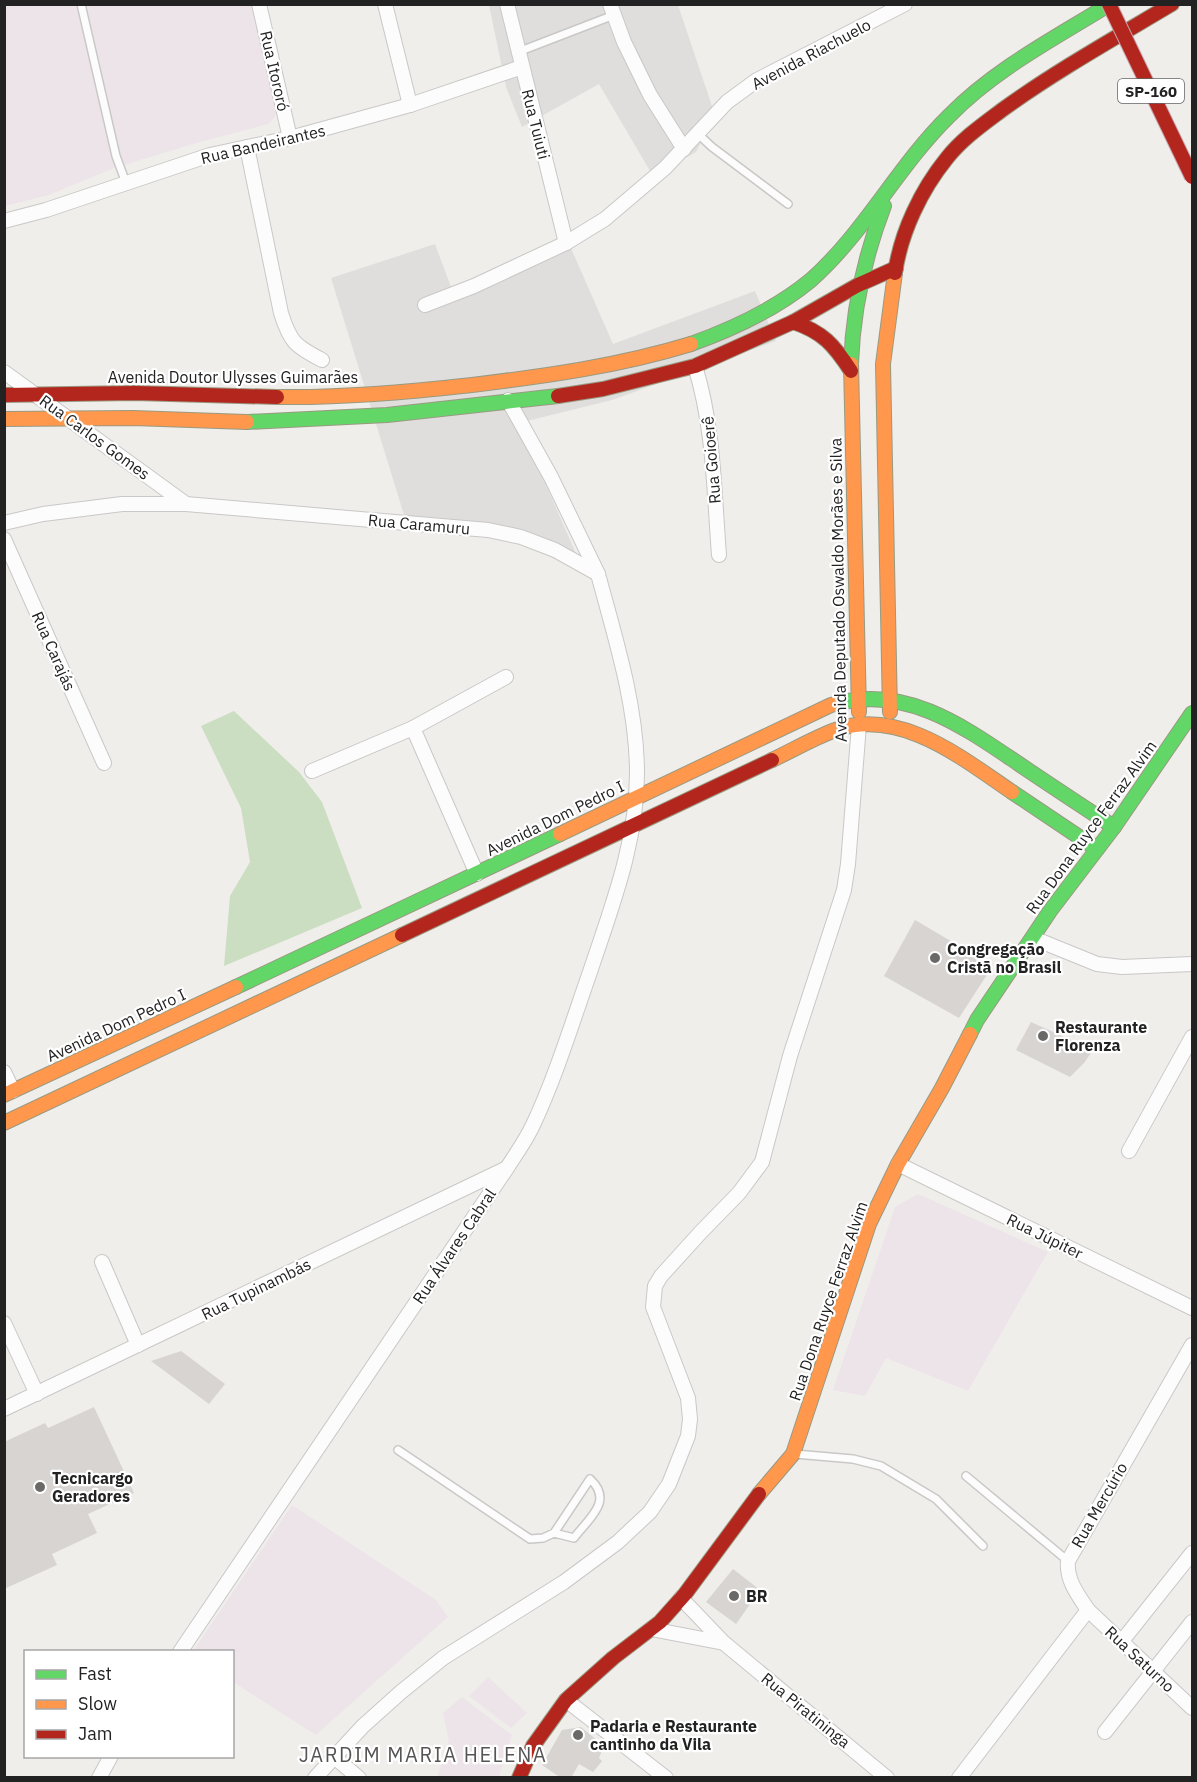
<svg xmlns="http://www.w3.org/2000/svg" width="1197" height="1782" viewBox="0 0 1197 1782" font-family="'IBM Plex Sans',sans-serif">
  <style>
    .residential { fill: #dfdedc }
    .industrial { fill: #ede4e9 }
    .forest { fill: #cbdec1 }
    .building { fill: #d7d4d2 }
    .lines { fill: none; stroke-linecap: round; stroke-linejoin: round }
    .lane-casing { stroke: #c9c8c7; stroke-width: 10 }
    .street-casing { stroke: #c9c8c7; stroke-width: 16 }
    .fast-casing { stroke: #999a82; stroke-width: 16 }
    .slow-casing { stroke: #999a82; stroke-width: 16 }
    .jam-casing { stroke: #999a82; stroke-width: 16 }
    .lane { stroke: #fdfcfc; stroke-width: 7 }
    .street { stroke: #fdfcfc; stroke-width: 14 }
    .fast { stroke: #63d668; stroke-width: 14 }
    .slow { stroke: #ff974d; stroke-width: 14 }
    .jam { stroke: #b3261e; stroke-width: 14 }
    .jam-bridge-casing { stroke: #c5a2ac; stroke-width: 16; stroke-linecap: butt }
    .jam-bridge { stroke: #b3261e; stroke-width: 14 }
    .poi-dot { fill: #6a6968; stroke: #fff; stroke-width: 2 }
    .labels { text-anchor: middle; dominant-baseline: central; stroke-width: 4.5; stroke-linejoin: round; paint-order: stroke }
    .shield { fill: #fff; stroke: #646464; stroke-width: 1.5 }
    .shield-label { font-size: 15px; font-weight: bold; fill: #222 }
    .street-label { font-size: 16px; fill: #222; stroke: #fff }
    .poi-label { font-size: 16px; font-weight: bold; fill: #222; stroke: #fff; text-anchor: start }
    .quarter-label { font-size: 20px; letter-spacing: 1.5px; fill: #555; stroke: #fff }
  </style>
  <rect width="100%" height="100%" fill="#f0eeeb"/>
  <g class="residential">
    <path d="M 489,5 L 678,5 L 715,115 L 696,152 L 653,176 L 599,84 L 522,127 L 506,87 Z"/>
    <path d="M 567,239 L 613,344 L 755,291 L 776,341 L 612,400 L 519,423 L 584,572 L 524,545 L 405,518 L 331,278 L 435,244 L 454,295 Z"/>
  </g>
  <g class="industrial">
    <path d="M 4,5 L 251,5 L 278,108 L 275,117 L 268,124 L 200,142 L 114,168 L 49,195 L 5,206 Z"/>
    <path d="M 918,1194 L 1048,1252 L 968,1391 L 886,1358 L 865,1396 L 833,1390 L 895,1207 Z"/>
    <path d="M 292,1505 L 436,1600 L 448,1617 L 316,1735 L 233,1682 L 232,1652 L 193,1651 Z"/>
    <path d="M 488,1677 L 527,1713 L 511,1728 L 469,1696 Z"/>
    <path d="M 462,1697 L 512,1735 L 499,1777 L 437,1777 L 449,1741 L 443,1713 Z"/>
  </g>
  <path class="forest" d="M 234,711 L 299,772 L 322,802 L 362,908 L 224,966 L 230,896 L 250,862 L 241,808 L 201,726 Z"/>
  <g class="building">
    <path d="M 915,920 L 961,947 L 990,970 L 959,1018 L 884,976 Z"/>
    <path d="M 1031,1022 L 1093,1050 L 1084,1063 L 1070,1077 L 1016,1050 Z"/>
    <path d="M 181,1351 L 225,1384 L 209,1404 L 151,1361 Z"/>
    <path d="M 94,1407 L 134,1493 L 88,1514 L 97,1533 L 52,1554 L 57,1565 L 4,1589 L 4,1442 L 45,1423 L 48,1428 Z"/>
    <path d="M 733,1569 L 760,1590 L 736,1624 L 706,1602 Z"/>
    <path d="M 581,1727 L 604,1746 L 599,1758 L 602,1761 L 593,1772 L 579,1764 L 571,1778 L 561,1778 L 542,1765 L 562,1730 Z"/>
  </g>
  <g class="lines">
    <g class="lane-casing">
      <g id="lane">
        <path d="M 81,4 L 116,156 L 126,183"/>
        <path d="M 518,52 L 614,15"/>
        <path d="M 697,133 L 712,147 L 788,204"/>
        <path d="M 398,1450 L 530,1539 L 543,1538 L 554,1533 L 590,1479 C 614,1501 589,1518 574,1538 L 554,1533"/>
        <path d="M 795,1454 L 853,1459 L 881,1466 L 936,1499 L 983,1546"/>
        <path d="M 966,1476 L 1068,1561"/>
      </g>
    </g>
    <g class="street-casing">
      <g id="street">
        <path d="M 259,4 L 290,138"/>
        <path d="M 385,4 L 410,105"/>
        <path d="M 507,4 L 566,243"/>
        <path d="M 610,4 L 624,42 L 650,95 L 684,149"/>
        <path d="M 247,147 L 281,313 C 290,342 295,346 322,360"/>
        <path d="M 4,221 L 46,210 L 210,155 L 290,138 L 410,105 L 522,67"/>
        <path d="M 425,305 L 474,286 L 566,243 L 605,219 L 665,168 L 727,102 L 757,80 L 905,4"/>
        <path d="M 695,366 C 714,427 714,492 719,555"/>
        <path d="M 4,372 L 186,504"/>
        <path d="M 508,400 L 551,477 L 598,574"/>
        <path d="M 4,523 L 43,514 L 122,504 L 186,504 L 488,530 L 521,537 L 555,550 L 598,574 C 615,637 636,703 637,769 C 638,840 612,906 590,972 C 572,1023 556,1076 533,1125 C 526,1140 516,1154 507,1168 L 180,1652"/>
        <path d="M 4,539 L 104,763"/>
        <path d="M 413,728 L 477,874"/>
        <path d="M 312,771 L 413,728 L 506,677"/>
        <path d="M 1033,938 L 1097,964 L 1122,967 L 1192,964"/>
        <path d="M 4,1072 L 13,1091"/>
        <path d="M 1129,1151 L 1192,1037"/>
        <path d="M 898,1164 L 1192,1308"/>
        <path d="M 102,1262 L 138,1345"/>
        <path d="M 4,1323 L 37,1394"/>
        <path d="M 4,1409 L 505,1169"/>
        <path d="M 681,1598 L 724,1643 L 887,1778"/>
        <path d="M 1088,1610 L 1192,1708"/>
        <path d="M 651,1629 L 724,1643"/>
        <path d="M 1122,1641 L 1192,1553"/>
        <path d="M 566,1700 L 666,1778"/>
        <path d="M 1105,1732 L 1192,1622"/>
        <path d="M 333,1756 L 359,1778"/>
        <path d="M 99,1778 L 111,1756"/>
        <path d="M 315,1778 L 363,1726 L 401,1692 L 443,1658 L 564,1582 L 618,1542 L 650,1512 L 669,1484 L 688,1436 L 690,1419 L 688,1398 L 653,1307 L 655,1286 L 661,1276 L 700,1233 L 739,1193 L 762,1162 L 790,1056 L 844,890 L 848,864 L 859,725"/>
        <path d="M 959,1778 L 1088,1610 C 1078,1595 1066,1580 1068,1561 L 1192,1345"/>
      </g>
    </g>
    <g class="fast-casing">
      <g id="fast">
        <path d="M 691,344 C 733,329 776,309 811,280 C 865,232 898,166 949,116 C 995,69 1055,38 1110,4"/>
        <path d="M 851,364 C 853,308 864,258 884,206"/>
        <path d="M 247,422 L 387,415 L 558,396"/>
        <path d="M 839,703 C 908,686 964,727 1019,764 C 1050,785 1082,806 1114,827"/>
        <path d="M 1012,792 L 1097,849"/>
        <path d="M 236,987 L 560,834"/>
        <path d="M 970,1034 L 977,1020 L 1050,911 L 1114,827 L 1192,713"/>
      </g>
    </g>
    <g class="slow-casing">
      <g id="slow">
        <path d="M 851,364 L 859,712"/>
        <path d="M 277,397 C 342,398 407,392 472,385 C 546,376 619,366 691,344"/>
        <path d="M 4,419 L 133,418 L 247,422"/>
        <path d="M 890,712 L 883,364 L 895,273"/>
        <path d="M 772,760 C 793,750 814,738 835,730 C 900,707 962,758 1012,792"/>
        <path d="M 560,834 L 831,705 L 839,703"/>
        <path d="M 4,1095 L 236,987"/>
        <path d="M 4,1123 L 402,935"/>
        <path d="M 759,1494 L 793,1454 L 869,1224 L 898,1164 L 942,1088 L 970,1034"/>
      </g>
    </g>
    <g class="jam-casing">
      <g id="jam">
        <path d="M 895,273 C 901,232 921,190 947,158 C 962,139 982,125 1002,110 C 1056,71 1115,38 1172,4"/>
        <path d="M 793,322 C 823,332 834,345 851,371"/>
        <path d="M 4,395 L 135,393 L 277,397"/>
        <path d="M 558,396 L 603,389 L 695,366 L 793,322 L 858,285 L 896,268"/>
        <path d="M 402,935 L 772,760"/>
        <path d="M 519,1778 L 533,1746 L 566,1700 L 613,1658 L 660,1622 L 685,1594 L 759,1494"/>
      </g>
    </g>
    <use href="#lane" class="lane"/>
    <use href="#street" class="street"/>
    <use href="#fast" class="fast"/>
    <use href="#slow" class="slow"/>
    <use href="#jam" class="jam"/>
    <g class="jam-bridge-casing">
      <path id="jam-bridge" d="M 1109,4 L 1192,177"/>
    </g>
    <use href="#jam-bridge" class="jam-bridge"/>
  </g>
  <g class="poi-dot">
    <circle cx="935" cy="958" r="6"/>
    <circle cx="1043" cy="1036" r="6"/>
    <circle cx="40" cy="1487" r="6"/>
    <circle cx="734" cy="1596" r="6"/>
    <circle cx="578" cy="1735" r="6"/>
  </g>
  <g class="labels">
    <rect class="shield" x="1118" y="79" width="66" height="24" rx="4.5"/>
    <g class="shield-label">
      <text x="1151" y="91">SP-160</text>
    </g>
    <g class="street-label">
      <text transform="translate(811 54) rotate(-28)">Avenida Riachuelo</text>
      <text transform="translate(275 71) rotate(77)">Rua Itororó</text>
      <text transform="translate(536 124) rotate(76)">Rua Tuiuti</text>
      <text transform="translate(263 144) rotate(-13)">Rua Bandeirantes</text>
      <text x="233" y="377">Avenida Doutor Ulysses Guimarães</text>
      <text transform="translate(95 437) rotate(36)">Rua Carlos Gomes</text>
      <text transform="translate(711 460) rotate(-95)">Rua Goioerê</text>
      <text transform="translate(419 524) rotate(5)">Rua Caramuru</text>
      <text transform="translate(838 590) rotate(-91)">Avenida Deputado Oswaldo Morães e Silva</text>
      <text transform="translate(54 651) rotate(66)">Rua Carajás</text>
      <text transform="translate(555 818) rotate(-26)">Avenida Dom Pedro I</text>
      <text transform="translate(1091 827) rotate(-54)">Rua Dona Ruyce Ferraz Alvim</text>
      <text transform="translate(116 1025) rotate(-25)">Avenida Dom Pedro I</text>
      <text transform="translate(1045 1236) rotate(26)">Rua Júpiter</text>
      <text transform="translate(454 1246) rotate(-56)">Rua Álvares Cabral</text>
      <text transform="translate(256 1289) rotate(-26)">Rua Tupinambás</text>
      <text transform="translate(828 1301) rotate(-71)">Rua Dona Ruyce Ferraz Alvim</text>
      <text transform="translate(1099 1505) rotate(-60)">Rua Mercúrio</text>
      <text transform="translate(1140 1659) rotate(43)">Rua Saturno</text>
      <text transform="translate(806 1710) rotate(39)">Rua Piratininga</text>
    </g>
    <g class="poi-label">
      <text x="947" y="949">Congregação<tspan x="947" dy="18">Cristã no Brasil</tspan></text>
      <text x="1055" y="1027">Restaurante<tspan x="1055" dy="18">Florenza</tspan></text>
      <text x="52" y="1478">Tecnicargo<tspan x="52" dy="18">Geradores</tspan></text>
      <text x="746" y="1596">BR</text>
      <text x="590" y="1726">Padaria e Restaurante<tspan x="590" dy="18">cantinho da Vila</tspan></text>
    </g>
    <g class="quarter-label">
      <text x="423" y="1754">JARDIM MARIA HELENA</text>
    </g>
  </g>
  <rect width="1197" height="1782" fill="none" stroke="#222222" stroke-width="12"/>
  <rect x="24" y="1650" width="210" height="108" fill="#ffffff" stroke="#a7a7a7" stroke-width="1.5"/>
  <rect x="36" y="1670" width="30" height="9" fill="#63d668" stroke="#a7a7a7" stroke-width="1.5"/>
  <text x="78" y="1680" font-size="18" fill="#222222">Fast</text>
  <rect x="36" y="1700" width="30" height="9" fill="#ff974d" stroke="#a7a7a7" stroke-width="1.5"/>
  <text x="78" y="1710" font-size="18" fill="#222222">Slow</text>
  <rect x="36" y="1730" width="30" height="9" fill="#b3261e" stroke="#a7a7a7" stroke-width="1.5"/>
  <text x="78" y="1740" font-size="18" fill="#222222">Jam</text>
</svg>
